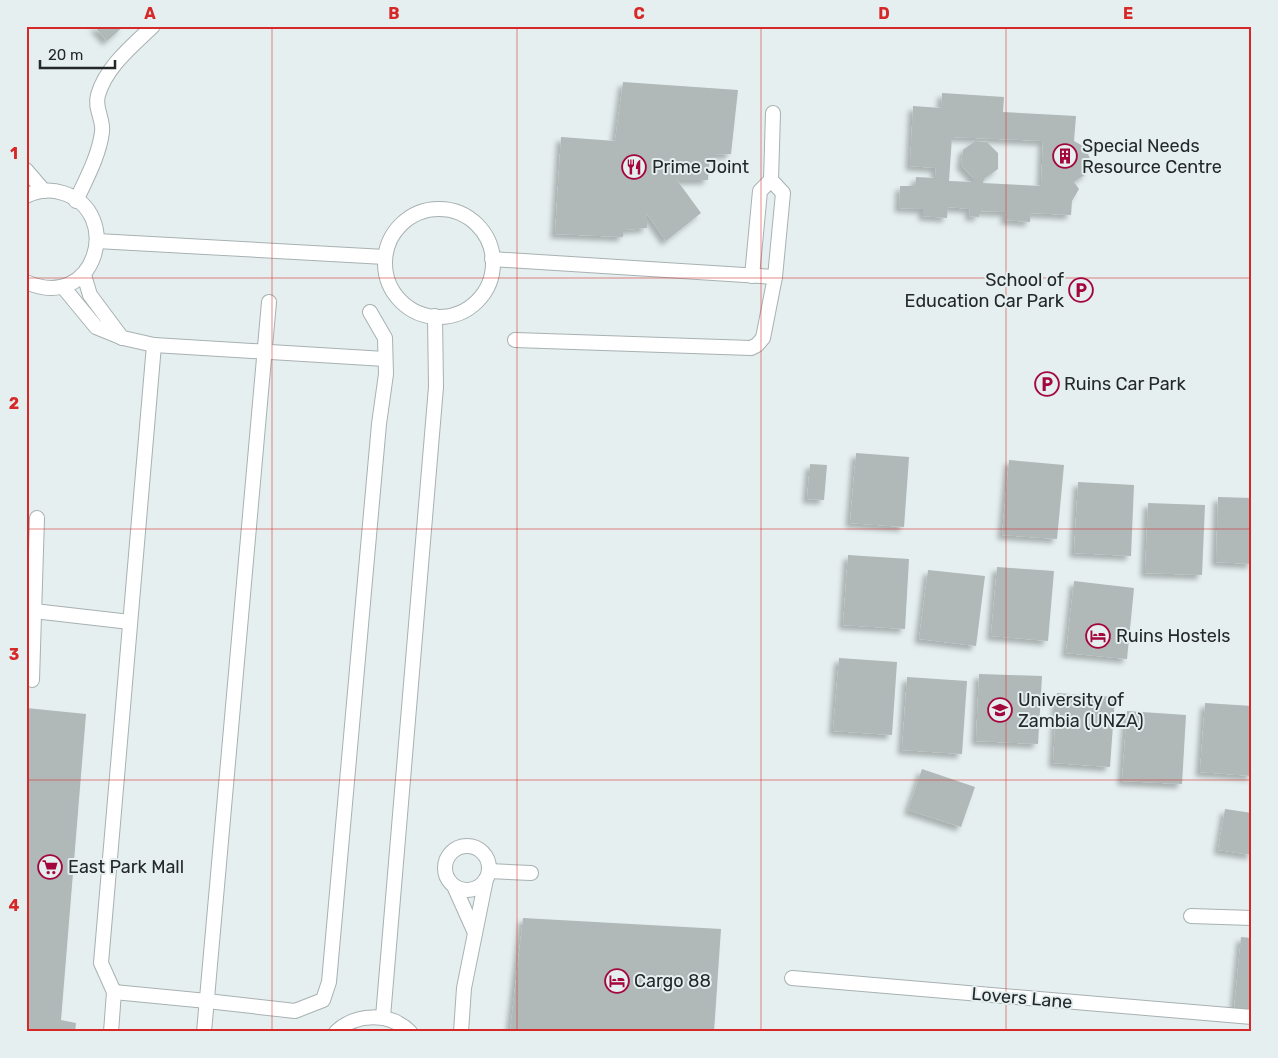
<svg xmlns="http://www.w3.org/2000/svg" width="1278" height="1058" viewBox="0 0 1278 1058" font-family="Rubik,sans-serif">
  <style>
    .building { fill: #b0b9b8; fill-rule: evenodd; filter: url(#shadow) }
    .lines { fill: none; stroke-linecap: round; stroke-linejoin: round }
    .service-casing { stroke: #a8b1b1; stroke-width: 16 }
    .service { stroke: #fff; stroke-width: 14 }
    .grid { fill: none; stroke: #d62828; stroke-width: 1; stroke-opacity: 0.55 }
    .labels { text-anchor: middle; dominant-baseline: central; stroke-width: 4; stroke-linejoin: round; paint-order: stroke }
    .poi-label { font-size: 18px; fill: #242828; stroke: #e5efef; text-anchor: start }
    .street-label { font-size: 18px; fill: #242828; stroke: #e5efef }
    .neatline { fill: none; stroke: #d62828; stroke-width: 2 }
    .grid-label { font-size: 16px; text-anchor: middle; font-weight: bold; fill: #d62828 }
  </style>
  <defs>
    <filter id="shadow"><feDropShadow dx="-4.5" dy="4.5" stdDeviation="2.5" flood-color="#0004"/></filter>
  </defs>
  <rect width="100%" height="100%" fill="#e5efef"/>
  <g class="building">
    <path d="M 94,26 L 124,26 L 107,41 Z"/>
    <path d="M 623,82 L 738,90 L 731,154 L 710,155 L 708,180 L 677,180 L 701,213 L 666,241 L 647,214 L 647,228 L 624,230 L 623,237 L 555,234 L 561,137 L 615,141 Z"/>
    <path d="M 942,93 L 1004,97 L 1003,112 L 1076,116 L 1074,141 L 1081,145 L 1087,151 L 1090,159 L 1089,167 L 1086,174 L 1074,182 L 1079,189 L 1072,201 L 1071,215 L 1031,213 L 1030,222 L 1005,220 L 1006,212 L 979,211 L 979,217 L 969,216 L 970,209 L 948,207 L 947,218 L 923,216 L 923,209 L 899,208 L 900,186 L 915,186 L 916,177 L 935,178 L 936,168 L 910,166 L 913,106 L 941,108 ZM 952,137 L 1043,141 L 1041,186 L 983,183 L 984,179 L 998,169 L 998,153 L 987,142 L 975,141 L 963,150 L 961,165 L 973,178 L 973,182 L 949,181 Z"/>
    <path d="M 856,453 L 909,457 L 904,527 L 850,523 Z"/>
    <path d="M 1009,460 L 1064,465 L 1057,539 L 1002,535 Z"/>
    <path d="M 810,464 L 827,465 L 824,500 L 807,499 Z"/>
    <path d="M 1078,482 L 1134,485 L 1131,556 L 1074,553 Z"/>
    <path d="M 1218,497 L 1252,498 L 1252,564 L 1216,562 Z"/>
    <path d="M 1148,503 L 1205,505 L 1202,575 L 1145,573 Z"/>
    <path d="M 848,555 L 909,559 L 905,629 L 843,625 Z"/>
    <path d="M 997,567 L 1054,571 L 1048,641 L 991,636 Z"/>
    <path d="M 928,570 L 985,576 L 976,646 L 919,639 Z"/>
    <path d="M 1074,581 L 1134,588 L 1127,659 L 1066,653 Z"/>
    <path d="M 839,658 L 897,662 L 892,735 L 833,731 Z"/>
    <path d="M 979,674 L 1042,676 L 1038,744 L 976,741 Z"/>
    <path d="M 907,677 L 967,681 L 962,754 L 902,750 Z"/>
    <path d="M 1057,693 L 1115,697 L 1110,767 L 1053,763 Z"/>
    <path d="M 1205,703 L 1252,706 L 1252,776 L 1200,772 Z"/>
    <path d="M 26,708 L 86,714 L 61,1020 L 76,1023 L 75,1032 L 26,1032 Z"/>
    <path d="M 1127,711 L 1186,715 L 1182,784 L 1122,781 Z"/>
    <path d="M 922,769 L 975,787 L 961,827 L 908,810 Z"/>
    <path d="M 1225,809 L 1252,813 L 1252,855 L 1218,850 Z"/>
    <path d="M 523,918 L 721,929 L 714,1032 L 510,1032 Z"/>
    <path d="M 1241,937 L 1252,938 L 1252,1012 L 1234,1010 Z"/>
  </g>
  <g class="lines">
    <g class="service-casing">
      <g id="service">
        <path d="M 773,113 L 771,180 L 783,193 L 775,277"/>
        <path d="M 26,170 L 44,191"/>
        <path d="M 26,196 C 38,190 51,189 63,193 C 124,212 96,313 26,282"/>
        <path d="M 76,201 C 86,179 99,156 102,132 C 104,120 94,108 98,95 C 106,67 132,46 153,26"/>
        <circle cx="439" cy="263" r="54"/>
        <path d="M 97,241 L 385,257"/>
        <path d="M 492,259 L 775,277 L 763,338 L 757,345 L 751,348 L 515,340"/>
        <path d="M 84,275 L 90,295 L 122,338"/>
        <path d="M 752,276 L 760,191 L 771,180"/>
        <path d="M 63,287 L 96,327 L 123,338 L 154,345 L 101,963 L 114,992 L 111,1032"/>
        <path d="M 154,345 L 385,359"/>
        <path d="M 34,611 L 130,622"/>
        <path d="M 32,680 L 37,518"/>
        <circle cx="467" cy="868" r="22"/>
        <path d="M 489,871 L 531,873"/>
        <path d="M 454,886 L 475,933"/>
        <path d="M 1191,916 L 1252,918"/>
        <path d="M 792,978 L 1252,1017"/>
        <path d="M 114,992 L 207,1001 L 295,1011 L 323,1000 L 329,982 L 379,424 L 386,374 L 385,338 L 370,312"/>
        <path d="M 383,1017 L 436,387 L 435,316"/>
        <path d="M 204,1032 L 269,302"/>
        <path d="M 336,1032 C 356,1013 390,1012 410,1032"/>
        <path d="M 461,1032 L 464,988 L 486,879"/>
      </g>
    </g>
    <use href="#service" class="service"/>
  </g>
  <path class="grid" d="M 272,26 L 272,1032M 517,26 L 517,1032M 761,26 L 761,1032M 1006,26 L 1006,1032M 26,278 L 1252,278M 26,529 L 1252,529M 26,780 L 1252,780"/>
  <defs>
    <g id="building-ring" transform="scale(1.25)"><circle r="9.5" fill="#e5efef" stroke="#a4073b" stroke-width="1.5"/><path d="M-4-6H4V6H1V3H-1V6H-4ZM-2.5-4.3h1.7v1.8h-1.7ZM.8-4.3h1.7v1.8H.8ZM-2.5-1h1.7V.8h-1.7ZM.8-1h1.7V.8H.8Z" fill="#a4073b"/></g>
    <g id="restaurant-ring" transform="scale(1.25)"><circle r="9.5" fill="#e5efef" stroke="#a4073b" stroke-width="1.5"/><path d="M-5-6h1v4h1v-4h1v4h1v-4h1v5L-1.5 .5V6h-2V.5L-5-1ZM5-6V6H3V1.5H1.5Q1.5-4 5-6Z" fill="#a4073b"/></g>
    <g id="parking-ring" transform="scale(1.25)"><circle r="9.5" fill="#e5efef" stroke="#a4073b" stroke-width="1.5"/><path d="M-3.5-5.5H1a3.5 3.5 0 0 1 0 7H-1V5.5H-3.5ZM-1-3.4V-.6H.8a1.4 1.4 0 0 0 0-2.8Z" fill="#a4073b"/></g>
    <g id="hotel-ring" transform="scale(1.25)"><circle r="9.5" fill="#e5efef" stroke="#a4073b" stroke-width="1.5"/><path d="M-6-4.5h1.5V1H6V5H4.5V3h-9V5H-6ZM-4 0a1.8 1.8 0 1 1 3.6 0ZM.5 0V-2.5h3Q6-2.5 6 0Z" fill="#a4073b"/></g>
    <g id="university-ring" transform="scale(1.25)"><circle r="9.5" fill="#e5efef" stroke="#a4073b" stroke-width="1.5"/><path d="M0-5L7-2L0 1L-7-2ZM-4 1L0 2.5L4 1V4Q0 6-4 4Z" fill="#a4073b"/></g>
    <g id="supermarket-ring" transform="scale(1.25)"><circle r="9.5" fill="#e5efef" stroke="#a4073b" stroke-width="1.5"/><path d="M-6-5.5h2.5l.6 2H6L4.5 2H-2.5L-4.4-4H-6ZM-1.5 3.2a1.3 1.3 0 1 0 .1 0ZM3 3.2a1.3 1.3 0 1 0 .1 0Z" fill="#a4073b"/></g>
  </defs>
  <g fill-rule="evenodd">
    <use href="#building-ring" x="1065" y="156"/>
    <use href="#restaurant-ring" x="634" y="167"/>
    <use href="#parking-ring" x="1081" y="290"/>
    <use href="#parking-ring" x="1047" y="384"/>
    <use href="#hotel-ring" x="1098" y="636"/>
    <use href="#university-ring" x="1000" y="710"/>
    <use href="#supermarket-ring" x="50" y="867"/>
    <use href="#hotel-ring" x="617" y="981"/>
  </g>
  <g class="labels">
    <g class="poi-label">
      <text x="1082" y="146">Special Needs<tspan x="1082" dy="21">Resource Centre</tspan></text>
      <text x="652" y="167">Prime Joint</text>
      <text x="1064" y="280" text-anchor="end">School of<tspan x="1064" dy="21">Education Car Park</tspan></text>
      <text x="1064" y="384">Ruins Car Park</text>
      <text x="1116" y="636">Ruins Hostels</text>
      <text x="1018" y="700">University of<tspan x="1018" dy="21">Zambia (UNZA)</tspan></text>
      <text x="68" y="867">East Park Mall</text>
      <text x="634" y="981">Cargo 88</text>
    </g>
    <g class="street-label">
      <text transform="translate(1022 998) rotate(5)">Lovers Lane</text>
    </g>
  </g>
  <rect width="1278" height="1058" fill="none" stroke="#e5efef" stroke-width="55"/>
  <path d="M40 60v8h75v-8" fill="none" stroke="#242828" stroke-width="2.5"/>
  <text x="48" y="60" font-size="15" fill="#242828" stroke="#e5efef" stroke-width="4" paint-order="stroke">20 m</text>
  <rect x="28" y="28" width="1222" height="1002" class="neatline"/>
  <g class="grid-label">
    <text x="150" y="19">A</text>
    <text x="394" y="19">B</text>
    <text x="639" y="19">C</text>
    <text x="884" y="19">D</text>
    <text x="1128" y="19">E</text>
    <text x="14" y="159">1</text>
    <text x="14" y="409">2</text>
    <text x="14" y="660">3</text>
    <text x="14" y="911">4</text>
  </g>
</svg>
